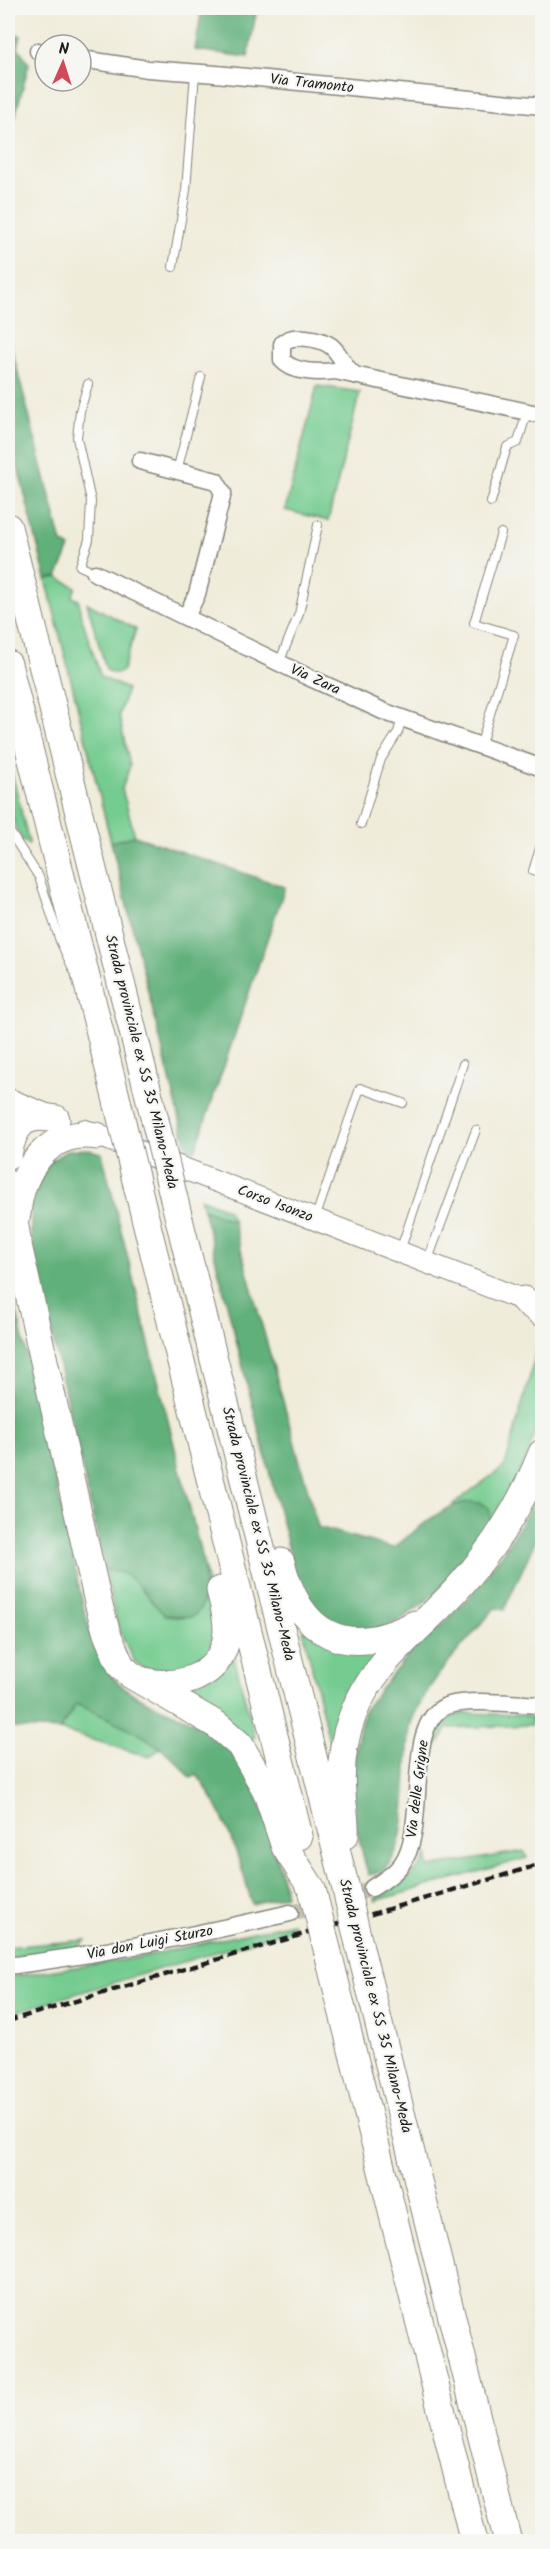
<svg xmlns="http://www.w3.org/2000/svg" width="550" height="2549" viewBox="0 0 550 2549" font-family="Kalam,sans-serif">
  <style>
    .green { fill: #75cc90; stroke: #487456; stroke-width: 1.5 }
    .forest { fill: #60b07a; stroke: #3e664b; stroke-width: 1.5 }
    .lines { fill: none; stroke-linecap: round; stroke-linejoin: round }
    .minor-tunnel { stroke: #c6c2b4; stroke-width: 16; stroke-dasharray: 16 8; stroke-linecap: butt }
    .service-casing { stroke: #86847b; stroke-width: 10 }
    .minor-casing { stroke: #86847b; stroke-width: 19 }
    .tertiary-casing { stroke: #86847b; stroke-width: 23 }
    .trunk-casing { stroke: #86847b; stroke-width: 29 }
    .service { stroke: #fff; stroke-width: 8 }
    .minor { stroke: #fff; stroke-width: 16 }
    .tertiary { stroke: #fff; stroke-width: 21 }
    .trunk { stroke: #fff; stroke-width: 27 }
    .rail { stroke: #1c1c1c; stroke-width: 4.5; stroke-dasharray: 9 4.5; stroke-linecap: butt }
    .trunk-bridge-casing { stroke: #86847b; stroke-width: 29; stroke-linecap: butt }
    .trunk-bridge { stroke: #fff; stroke-width: 27 }
    .labels { text-anchor: middle; dominant-baseline: central; stroke-width: 4.5; stroke-linejoin: round; paint-order: stroke }
    .street-label { font-size: 15px; fill: #1c1c1c; stroke: #f6f6f2 }
  </style>
  <rect width="100%" height="100%" fill="#f6f6f2"/>
  <filter id="ink" filterUnits="userSpaceOnUse"><feTurbulence type="fractalNoise" baseFrequency=".0167" numOctaves="2"/><feDisplacementMap in="SourceGraphic" scale="12" xChannelSelector="R" yChannelSelector="G"/><feConvolveMatrix kernelMatrix="1 2 1 2 8 2 1 2 1" color-interpolation-filters="sRGB"/></filter>
  <filter id="wash" filterUnits="userSpaceOnUse"><feTurbulence type="fractalNoise" baseFrequency=".008" numOctaves="4" result="noise"/><feDisplacementMap in="SourceGraphic" scale="24" xChannelSelector="R" yChannelSelector="G"/><feGaussianBlur stdDeviation="1.35" result="paint"/><feColorMatrix in="noise" values="0 0 0 0 0 0 0 0 0 0 0 0 0 0 0 0 0 1.4 0 .05"/><feComposite in="paint" operator="in"/></filter>
  <g filter="url(#wash)">
    <rect width="100%" height="100%" fill="#f0ecda"/>
    <g class="green">
      <path d="M 317,386 L 360,392 L 328,521 L 285,510 Z"/>
      <path d="M 57,577 L 76,587 L 72,597 L 79,600 L 80,612 L 101,677 L 127,689 L 119,715 L 130,766 L 122,789 L 135,836 L 111,842 L 46,579 Z"/>
      <path d="M 87,603 L 136,629 L 123,670 L 119,673 L 111,673 L 106,669 Z"/>
      <path d="M 8,756 L 29,843 L 28,845 C 6,828 7,781 8,756 Z"/>
      <path d="M 200,1198 L 227,1209 L 233,1221 L 203,1209 Z"/>
      <path d="M 542,1332 L 542,1412 L 525,1462 L 489,1526 L 453,1504 L 505,1466 Z"/>
      <path d="M 204,1566 L 217,1624 L 206,1659 L 175,1675 L 142,1667 L 134,1661 L 118,1628 L 105,1570 L 122,1571 L 130,1576 L 172,1617 C 209,1620 205,1595 204,1566 Z"/>
      <path d="M 303,1630 L 383,1645 L 336,1744 L 330,1745 Z"/>
      <path d="M 234,1657 L 255,1737 L 247,1740 L 181,1692 Z"/>
      <path d="M 76,1703 L 139,1733 L 163,1747 L 149,1757 L 60,1730 Z"/>
      <path d="M 466,1713 L 521,1715 L 541,1720 L 531,1720 L 531,1725 L 448,1728 L 432,1753 C 437,1727 439,1717 466,1713 Z"/>
      <path d="M 524,1851 L 527,1858 L 375,1901 L 374,1898 C 394,1888 419,1874 428,1853 L 428,1867 Z"/>
      <path d="M 293,1923 L 294,1929 L 8,2014 L 8,1977 L 136,1958 Z"/>
      <path d="M 86,1940 L 77,1948 L 8,1958 L 8,1947 Z"/>
    </g>
    <g class="forest">
      <path d="M 8,8 L 13,8 L 8,31 L 21,36 L 18,47 L 29,64 L 8,144 Z"/>
      <path d="M 202,8 L 257,8 L 248,57 L 195,50 Z"/>
      <path d="M 8,334 L 62,543 L 70,548 L 57,577 L 46,579 L 8,427 Z"/>
      <path d="M 135,836 L 285,887 L 195,1151 L 187,1148 L 111,842 Z"/>
      <path d="M 87,1149 L 102,1153 L 204,1566 C 204,1583 208,1609 191,1617 L 165,1615 C 145,1598 135,1569 105,1570 L 38,1272 L 31,1239 L 31,1199 L 49,1162 L 68,1150 Z"/>
      <path d="M 203,1209 L 233,1221 L 318,1527 L 393,1548 C 417,1531 460,1486 489,1508 L 491,1520 C 479,1557 409,1628 369,1631 C 355,1632 337,1624 324,1622 L 295,1574 Z"/>
      <path d="M 8,1274 C 28,1360 48,1446 67,1532 C 76,1568 86,1637 105,1667 C 129,1705 177,1708 212,1733 C 259,1767 273,1842 286,1895 L 252,1904 C 240,1860 225,1811 197,1775 L 191,1778 C 161,1739 120,1724 76,1704 L 60,1730 L 11,1728 L 11,1721 L 8,1721 Z"/>
      <path d="M 537,1497 L 542,1500 L 542,1526 L 504,1610 L 495,1608 C 466,1643 431,1676 413,1718 C 400,1749 419,1874 368,1875 L 355,1823 L 351,1767 L 364,1710 L 414,1647 L 440,1627 L 472,1594 L 502,1554 Z"/>
    </g>
  </g>
  <g filter="url(#ink)">
    <g class="lines">
      <path class="minor-tunnel" d="M 290,1913 L 338,1901 L 372,1888"/>
      <g class="service-casing">
        <g id="service">
          <path d="M 173,267 L 186,190 L 195,73"/>
          <path d="M 88,384 L 80,411 L 77,438 L 91,501 L 89,540 L 80,566 L 95,573"/>
          <path d="M 177,471 L 201,377"/>
          <path d="M 491,502 L 507,447 L 518,442 L 527,412"/>
          <path d="M 279,663 L 299,614 L 318,525"/>
          <path d="M 480,747 L 514,635 L 474,623 L 501,533"/>
          <path d="M 361,824 L 381,759 L 398,732 L 402,718"/>
          <path d="M 8,829 L 39,877 L 60,941 L 74,971"/>
          <path d="M 542,842 L 533,871 L 542,874"/>
          <path d="M 315,1219 L 360,1088 L 403,1103"/>
          <path d="M 400,1251 L 463,1064"/>
          <path d="M 427,1262 L 476,1130"/>
        </g>
      </g>
      <g class="minor-casing">
        <g id="minor">
          <path d="M 38,51 L 45,53"/>
          <path d="M 81,59 L 148,69 L 216,74 L 542,106"/>
          <path d="M 355,375 C 344,368 341,354 331,346 C 320,338 291,333 282,344 L 282,360 C 293,373 319,373 335,371 L 542,415"/>
          <path d="M 140,461 L 216,481 L 223,493 L 197,594 L 186,617"/>
          <path d="M 95,573 L 306,676 L 385,712 L 542,768"/>
          <path d="M 372,1888 C 382,1882 393,1875 401,1865 C 430,1828 402,1725 446,1706 C 466,1698 519,1704 542,1705"/>
          <path d="M 8,1966 C 103,1954 196,1935 290,1913"/>
        </g>
      </g>
      <g class="tertiary-casing">
        <g id="tertiary">
          <path d="M 8,1099 L 50,1116"/>
          <path d="M 84,1130 L 539,1306"/>
        </g>
      </g>
      <g class="trunk-casing">
        <g id="trunk">
          <path d="M 8,527 L 155,1120"/>
          <path d="M 8,664 L 118,1105"/>
          <path d="M 8,1155 C 14,1125 24,1112 56,1119"/>
          <path d="M 8,1184 L 18,1245 L 98,1602 L 107,1634 L 121,1666 L 131,1675 L 217,1725 L 240,1745 L 266,1790 L 285,1847 L 312,1889"/>
          <path d="M 137,1185 L 299,1836"/>
          <path d="M 174,1199 L 344,1881"/>
          <path d="M 17,1214 C 21,1170 48,1128 97,1136"/>
          <path d="M 524,1300 L 542,1313"/>
          <path d="M 281,1562 C 300,1636 345,1660 415,1624"/>
          <path d="M 145,1681 C 178,1689 218,1678 226,1640 C 229,1623 224,1606 220,1590"/>
          <path d="M 345,1835 C 346,1821 343,1808 342,1794 C 340,1769 343,1741 352,1717 C 371,1663 421,1629 458,1588 C 493,1549 523,1502 542,1453"/>
          <path d="M 359,1944 L 508,2542"/>
          <path d="M 328,1953 L 474,2542"/>
        </g>
      </g>
      <use href="#service" class="service"/>
      <use href="#minor" class="minor"/>
      <use href="#tertiary" class="tertiary"/>
      <use href="#trunk" class="trunk"/>
      <path class="rail" d="M 8,2021 L 542,1864"/>
      <g class="trunk-bridge-casing">
        <g id="trunk-bridge">
          <path d="M 118,1105 L 137,1185"/>
          <path d="M 155,1120 L 174,1199"/>
          <path d="M 344,1881 L 359,1944"/>
          <path d="M 312,1889 L 328,1953"/>
        </g>
      </g>
      <use href="#trunk-bridge" class="trunk-bridge"/>
    </g>
  </g>
  <g class="labels">
    <g class="street-label">
      <text transform="translate(312 84) rotate(6)">Via Tramonto</text>
      <text transform="translate(315 680) rotate(25)">Via Zara</text>
      <text transform="translate(141 1062) rotate(76)">Strada provinciale ex SS 35 Milano-Meda</text>
      <text transform="translate(275 1204) rotate(21)">Corso Isonzo</text>
      <text transform="translate(258 1534) rotate(76)">Strada provinciale ex SS 35 Milano-Meda</text>
      <text transform="translate(418 1789) rotate(-83)">Via delle Grigne</text>
      <text transform="translate(150 1943) rotate(-11)">Via don Luigi Sturzo</text>
      <text transform="translate(375 2006) rotate(76)">Strada provinciale ex SS 35 Milano-Meda</text>
    </g>
  </g>
  <rect width="550" height="2549" fill="none" stroke="#f6f6f2" stroke-width="30"/>
  <g transform="translate(63 63) rotate(3)"><circle r="28" fill="#f6f6f2" stroke="#9f9f9c" stroke-width="1.5"/>
  <path d="M0-4.5L10 22L0 15L-10 22Z" fill="#d1495b"/>
  <text y="-9" font-size="16" font-weight="bold" text-anchor="middle" fill="#1c1c1c">N</text>
  </g>
</svg>
